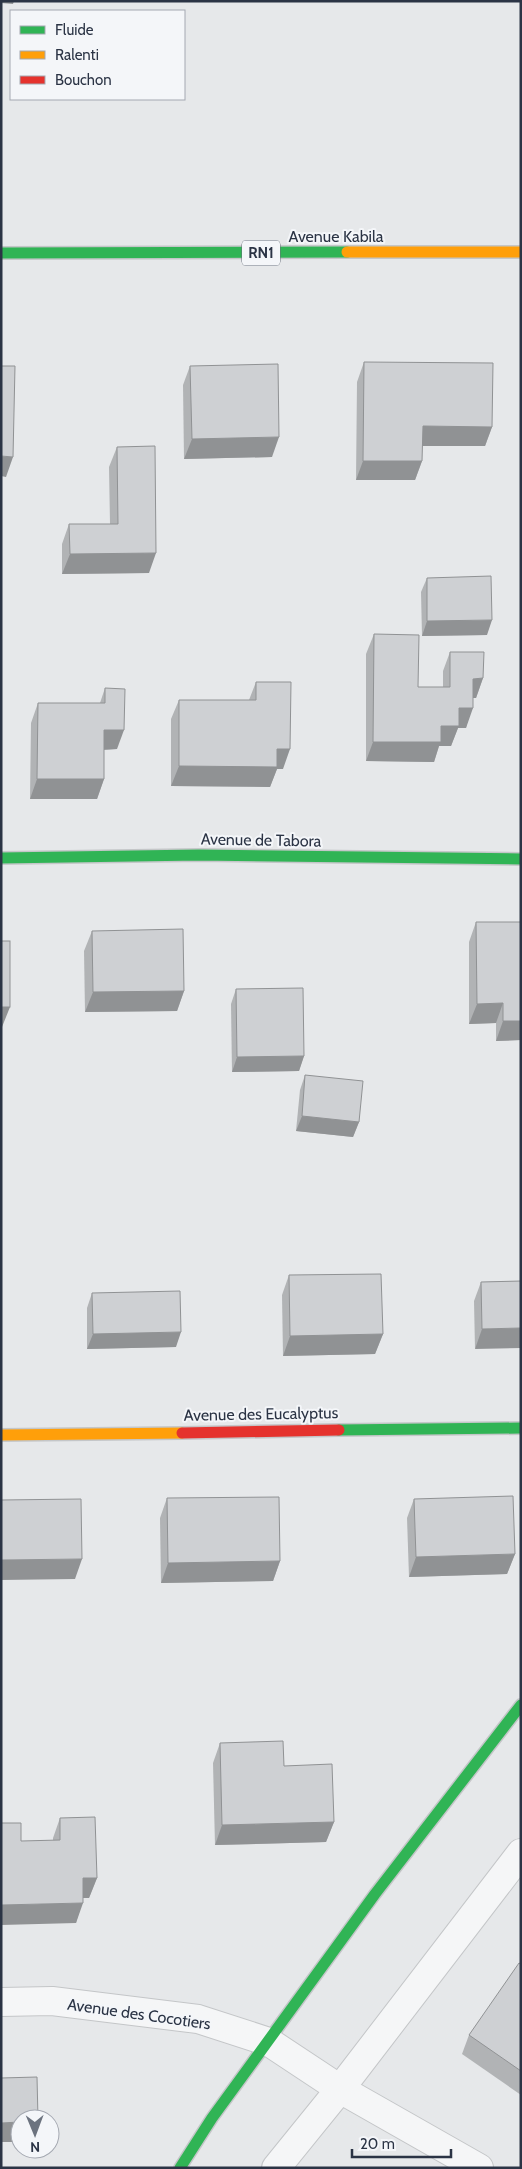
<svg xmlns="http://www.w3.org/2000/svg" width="522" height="2169" viewBox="0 0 522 2169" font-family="Cabin,sans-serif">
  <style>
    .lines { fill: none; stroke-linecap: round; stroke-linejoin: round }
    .street-casing { stroke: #c4c6c8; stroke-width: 30 }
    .fast-casing { stroke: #c4c6c8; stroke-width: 14 }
    .slow-casing { stroke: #c4c6c8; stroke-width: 14 }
    .jam-casing { stroke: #c4c6c8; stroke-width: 14 }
    .street { stroke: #f5f6f7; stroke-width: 28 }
    .fast { stroke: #30b455; stroke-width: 11 }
    .slow { stroke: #ff9f0a; stroke-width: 11 }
    .jam { stroke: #e5322d; stroke-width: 11 }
    .wall { fill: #b1b3b5 }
    .shaded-wall { fill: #909294 }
    .building { fill: #ced0d3; stroke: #909294 }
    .labels { text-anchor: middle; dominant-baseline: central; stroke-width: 4; stroke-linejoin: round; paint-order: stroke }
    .shield { fill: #f4f6f9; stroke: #676e7b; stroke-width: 1 }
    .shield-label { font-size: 15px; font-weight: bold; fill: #2b3445 }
    .street-label { font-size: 16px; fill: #2b3445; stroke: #f4f6f9 }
  </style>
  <rect width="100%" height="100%" fill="#e6e8ea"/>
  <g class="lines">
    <g class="street-casing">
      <g id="street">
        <path d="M 1,2002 L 52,2001 L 198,2019 L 269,2042 L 340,2089 L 479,2168"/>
        <path d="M 276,2168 L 340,2089 L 521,1853"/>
      </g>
    </g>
    <g class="fast-casing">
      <g id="fast">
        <path d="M 1,253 L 347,252"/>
        <path d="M 1,858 L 199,855 L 521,859"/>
        <path d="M 339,1430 L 521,1428"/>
        <path d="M 180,2168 L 212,2118 L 375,1894 L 521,1705"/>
      </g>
    </g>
    <g class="slow-casing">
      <g id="slow">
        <path d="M 347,252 L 521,252"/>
        <path d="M 1,1435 L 182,1433"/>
      </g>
    </g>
    <g class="jam-casing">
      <path id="jam" d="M 182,1433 L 339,1430"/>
    </g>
    <use href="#street" class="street"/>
    <use href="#fast" class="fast"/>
    <use href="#slow" class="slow"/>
    <use href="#jam" class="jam"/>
  </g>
  <g class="wall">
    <path d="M 364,362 L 492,427 L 485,446 L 422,446 L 422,461 L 415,480 L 356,480 L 357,382 Z"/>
    <path d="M 190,366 L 272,457 L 184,459 L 183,385 Z"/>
    <path d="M 117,447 L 149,573 L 62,574 L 62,544 L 69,524 L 110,524 L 109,467 Z"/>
    <path d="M 427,578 L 487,635 L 422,636 L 421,592 Z"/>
    <path d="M 374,634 L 418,687 L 443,687 L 443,671 L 450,652 L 483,678 L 476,698 L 473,698 L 466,728 L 458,728 L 451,746 L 439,746 L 434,762 L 366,761 L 366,654 Z"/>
    <path d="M 256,682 L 283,769 L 277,769 L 270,787 L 171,786 L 171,719 L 179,700 L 249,700 Z"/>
    <path d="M 105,688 L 117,749 L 104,750 L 104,779 L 97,799 L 30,799 L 31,723 L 38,703 L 100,703 Z"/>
    <path d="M 476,922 L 521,922 L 521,1040 L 496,1041 L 496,1023 L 469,1024 L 469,942 Z"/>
    <path d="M 92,931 L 184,991 L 177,1011 L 85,1012 L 84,951 Z"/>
    <path d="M 236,989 L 304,1056 L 299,1071 L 232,1072 L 231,1004 Z"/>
    <path d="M 305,1075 L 359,1122 L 353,1137 L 296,1131 L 300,1090 Z"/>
    <path d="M 289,1275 L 383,1334 L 375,1354 L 283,1356 L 282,1295 Z"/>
    <path d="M 521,1281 L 475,1349 L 474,1301 L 481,1282 Z"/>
    <path d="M 92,1293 L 176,1347 L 87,1349 L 87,1308 Z"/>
    <path d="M 167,1498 L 280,1561 L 273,1581 L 161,1583 L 160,1518 Z"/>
    <path d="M 414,1499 L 515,1554 L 507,1574 L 409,1577 L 407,1518 Z"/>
    <path d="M 220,1743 L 284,1766 L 334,1822 L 326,1842 L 215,1845 L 213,1763 Z"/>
    <path d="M 60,1818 L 97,1878 L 89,1898 L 83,1898 L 76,1923 L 53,1840 L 53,1838 Z"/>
    <path d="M 521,1964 L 521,2095 L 462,2054 L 469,2035 Z"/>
  </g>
  <g class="shaded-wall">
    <path d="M 1,1 L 14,1 L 13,4 L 1,3 Z"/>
    <path d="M 423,426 L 492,427 L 485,446 L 415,446 Z"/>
    <path d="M 279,437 L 272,457 L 184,459 L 192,439 Z"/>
    <path d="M 1,456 L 13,457 L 6,477 L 1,476 Z"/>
    <path d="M 363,461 L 422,461 L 415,480 L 356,480 Z"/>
    <path d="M 156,553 L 149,573 L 62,574 L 70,554 Z"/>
    <path d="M 492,620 L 487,635 L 422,636 L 427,621 Z"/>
    <path d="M 483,678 L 476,698 L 466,698 L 473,679 Z"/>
    <path d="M 459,708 L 473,708 L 466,728 L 458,728 L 451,746 L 439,746 L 434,762 L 366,761 L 373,742 L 441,726 Z"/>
    <path d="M 104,730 L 124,730 L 117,749 L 97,750 Z"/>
    <path d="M 277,749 L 290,749 L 283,769 L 277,769 L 270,787 L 171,786 L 179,766 Z"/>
    <path d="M 37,779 L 104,779 L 97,799 L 30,799 Z"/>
    <path d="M 184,991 L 177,1011 L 85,1012 L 93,992 Z"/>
    <path d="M 503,1003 L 496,1023 L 469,1024 L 477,1004 Z"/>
    <path d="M 1,1007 L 10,1007 L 2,1027 L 1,1027 Z"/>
    <path d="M 503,1021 L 521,1021 L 521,1040 L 496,1041 Z"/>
    <path d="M 304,1056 L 299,1071 L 232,1072 L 237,1057 Z"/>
    <path d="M 302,1116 L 359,1122 L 353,1137 L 296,1131 Z"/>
    <path d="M 521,1328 L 521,1348 L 475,1349 L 482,1329 Z"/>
    <path d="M 181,1332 L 176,1347 L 87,1349 L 93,1334 Z"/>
    <path d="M 383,1334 L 375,1354 L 283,1356 L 290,1336 Z"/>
    <path d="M 515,1554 L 507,1574 L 409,1577 L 416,1557 Z"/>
    <path d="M 82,1559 L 75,1579 L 1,1580 L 1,1560 Z"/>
    <path d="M 280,1561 L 273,1581 L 161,1583 L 168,1563 Z"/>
    <path d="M 334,1822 L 326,1842 L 215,1845 L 222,1825 Z"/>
    <path d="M 83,1878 L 97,1878 L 89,1898 L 76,1898 Z"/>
    <path d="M 83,1903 L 76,1923 L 1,1925 L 1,1905 Z"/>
    <path d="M 20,2122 L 20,2142 L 1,2142 L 1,2123 Z"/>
  </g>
  <g class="building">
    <path d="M 364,362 L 493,363 L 492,427 L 423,426 L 422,461 L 363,461 Z"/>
    <path d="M 278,364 L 279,437 L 192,439 L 190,366 Z"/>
    <path d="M 1,366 L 15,366 L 13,457 L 1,456 Z"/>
    <path d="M 155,446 L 156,553 L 70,554 L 69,524 L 118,524 L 117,447 Z"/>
    <path d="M 491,576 L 492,620 L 427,621 L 427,578 Z"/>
    <path d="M 374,634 L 419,635 L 418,687 L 450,687 L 450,652 L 484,652 L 483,678 L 473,679 L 473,708 L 459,708 L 459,726 L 441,726 L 441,742 L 373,742 Z"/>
    <path d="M 256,682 L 291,682 L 290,749 L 277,749 L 277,767 L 179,766 L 179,700 L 256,700 Z"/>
    <path d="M 105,688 L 125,689 L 124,730 L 104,730 L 104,779 L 37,779 L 38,703 L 105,703 Z"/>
    <path d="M 476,922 L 521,922 L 521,1021 L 503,1021 L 503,1003 L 477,1004 Z"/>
    <path d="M 183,929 L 184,991 L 93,992 L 92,931 Z"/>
    <rect x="1" y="941" width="9" height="66"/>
    <path d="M 303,988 L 304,1056 L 237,1057 L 236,989 Z"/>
    <path d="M 305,1075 L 363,1081 L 359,1122 L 302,1116 Z"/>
    <path d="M 381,1274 L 383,1334 L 290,1336 L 289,1275 Z"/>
    <path d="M 521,1281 L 521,1328 L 482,1329 L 481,1282 Z"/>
    <path d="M 180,1291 L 181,1332 L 93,1334 L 92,1293 Z"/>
    <path d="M 513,1496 L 515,1554 L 416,1557 L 414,1499 Z"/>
    <path d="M 279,1497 L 280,1561 L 168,1563 L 167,1498 Z"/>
    <path d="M 81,1499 L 82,1559 L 1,1560 L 1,1500 Z"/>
    <path d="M 283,1741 L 284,1766 L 332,1764 L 334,1822 L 222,1825 L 220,1743 Z"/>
    <path d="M 95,1817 L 97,1878 L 83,1878 L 83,1903 L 1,1905 L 1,1823 L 21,1823 L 21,1841 L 60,1840 L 60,1818 Z"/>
    <path d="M 519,1963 L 521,1964 L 521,2071 L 469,2035 Z"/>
    <path d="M 37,2077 L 38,2119 L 20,2119 L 20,2122 L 1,2123 L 1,2078 Z"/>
  </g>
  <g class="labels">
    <rect class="shield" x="242" y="240.5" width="38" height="25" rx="4"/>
    <g class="shield-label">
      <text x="261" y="253">RN1</text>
    </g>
    <g class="street-label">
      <text x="336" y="236">Avenue Kabila</text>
      <text transform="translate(261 840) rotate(1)">Avenue de Tabora</text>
      <text transform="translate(261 1414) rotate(-1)">Avenue des Eucalyptus</text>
      <text transform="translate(139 2014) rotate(8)">Avenue des Cocotiers</text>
    </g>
  </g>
  <rect width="522" height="2169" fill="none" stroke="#2b3445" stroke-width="5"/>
  <rect x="10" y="10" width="175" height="90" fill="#f4f6f9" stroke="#a4a8b1"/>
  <rect x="20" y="26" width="25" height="8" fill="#30b455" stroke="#a4a8b1"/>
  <text x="55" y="35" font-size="15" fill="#2b3445">Fluide</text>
  <rect x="20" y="51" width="25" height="8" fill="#ff9f0a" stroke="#a4a8b1"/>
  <text x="55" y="60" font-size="15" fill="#2b3445">Ralenti</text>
  <rect x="20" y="76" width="25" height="8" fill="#e5322d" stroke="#a4a8b1"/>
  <text x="55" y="85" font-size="15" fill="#2b3445">Bouchon</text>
  <g transform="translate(35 2134) rotate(179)"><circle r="24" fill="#f4f6f9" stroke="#a4a8b1"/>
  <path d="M0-4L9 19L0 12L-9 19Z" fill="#6c737f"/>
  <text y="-8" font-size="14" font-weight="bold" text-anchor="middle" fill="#2b3445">N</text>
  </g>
  <path d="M352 2149v8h99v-8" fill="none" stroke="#2b3445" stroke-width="2.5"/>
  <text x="360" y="2149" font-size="15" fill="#2b3445" stroke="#f4f6f9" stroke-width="4" paint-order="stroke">20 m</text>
</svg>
